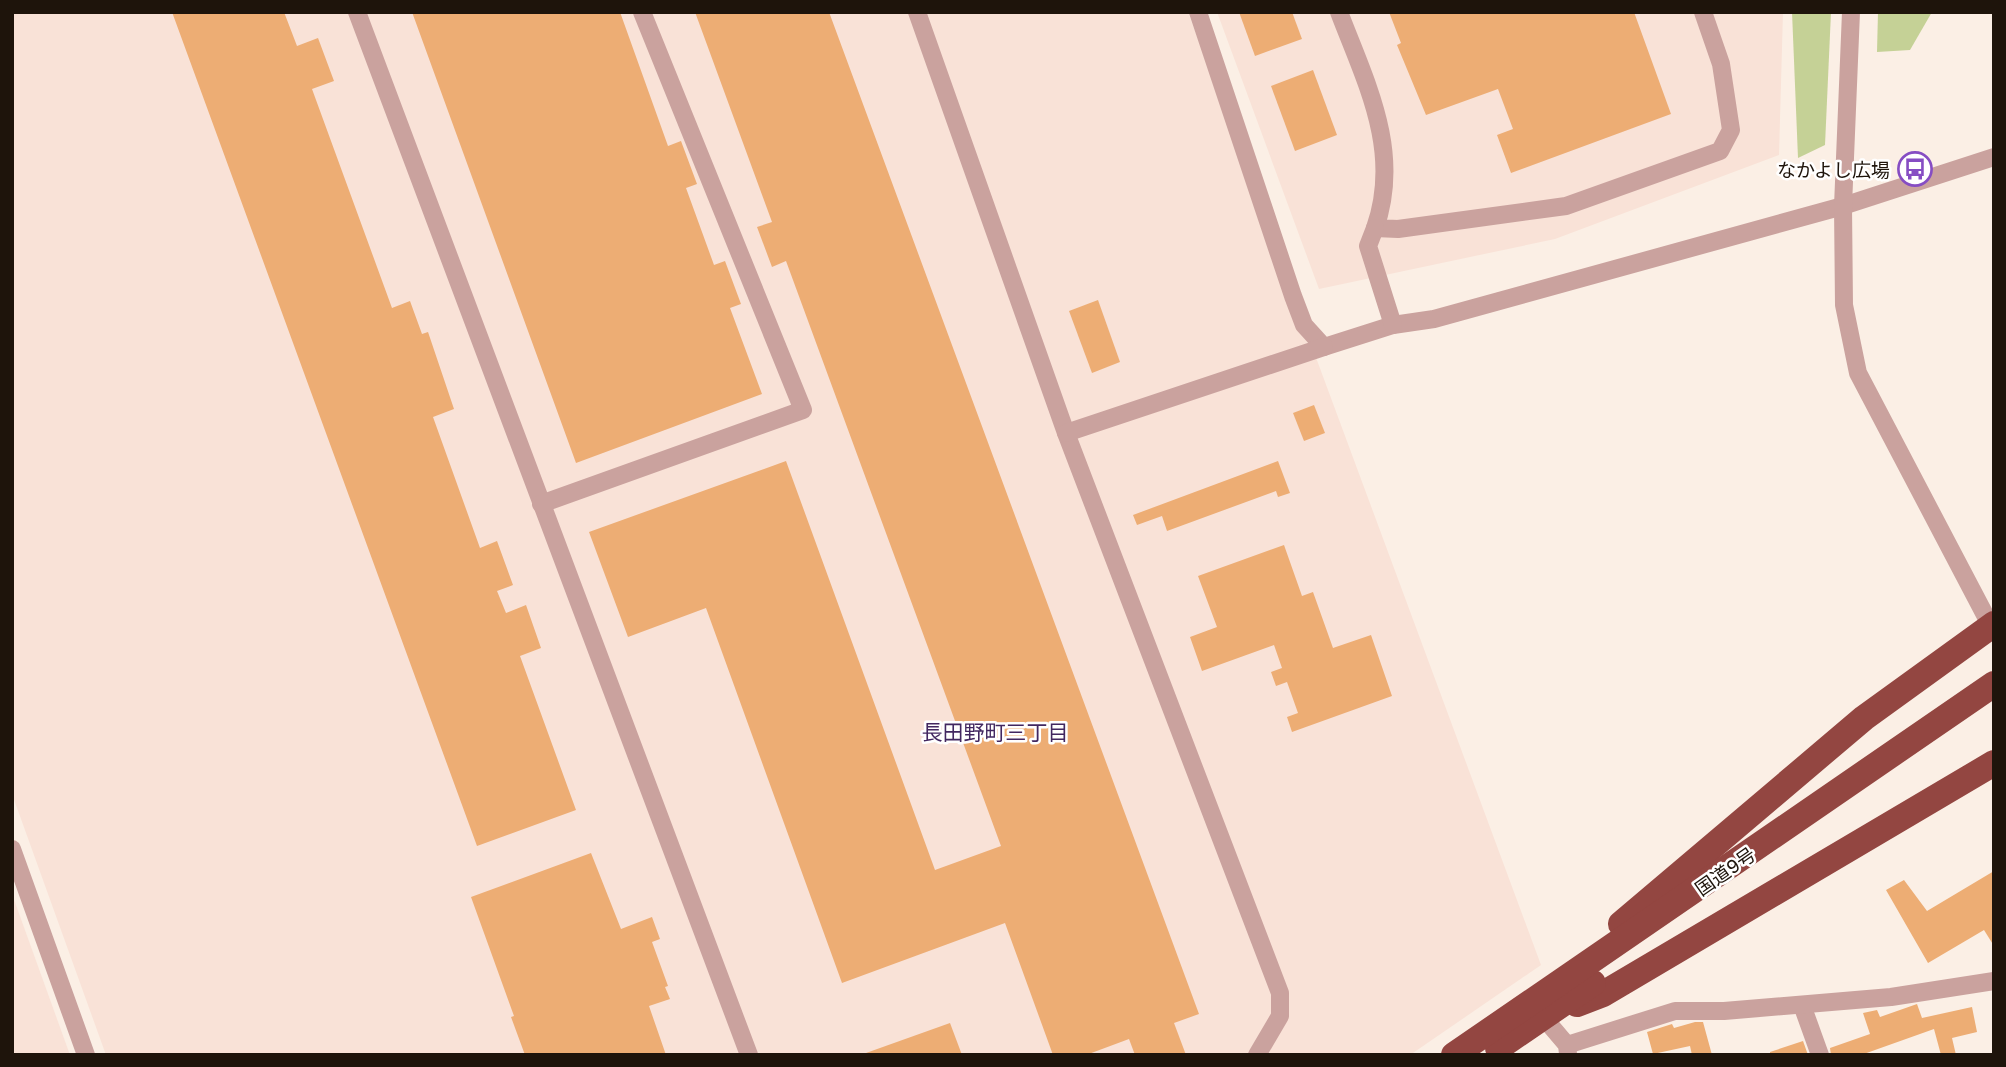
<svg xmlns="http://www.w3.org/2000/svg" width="2006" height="1067" viewBox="0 0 2006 1067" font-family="'Golos Text','Noto Sans JP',sans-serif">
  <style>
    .industrial { fill: #f9e2d7 }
    .green { fill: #c5d196 }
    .building { fill: #edad74 }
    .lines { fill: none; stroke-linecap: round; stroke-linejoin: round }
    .minor { stroke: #caa29e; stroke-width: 18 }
    .highway { stroke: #934641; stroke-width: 26 }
    .labels { text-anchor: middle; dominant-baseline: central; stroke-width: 5; stroke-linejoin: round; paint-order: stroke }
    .poi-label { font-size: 19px; fill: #1e140b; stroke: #fff; text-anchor: end }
    .street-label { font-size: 19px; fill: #1e140b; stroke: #fff }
    .neighbourhood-label { font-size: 21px; fill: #422760; stroke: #fff }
  </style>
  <rect width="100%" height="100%" fill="#fbefe5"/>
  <g class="industrial">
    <path d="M 12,12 L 1188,12 L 1541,965 L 1410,1055 L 106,1055 L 12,794 Z"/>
    <path d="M 1217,12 L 1783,12 L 1779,155 L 1555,239 L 1319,289 Z"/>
    <path d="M 12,894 L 70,1055 L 12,1055 Z"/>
  </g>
  <g class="green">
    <path d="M 1792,12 L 1831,12 L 1825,145 L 1798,158 Z"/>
    <path d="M 1878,12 L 1932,12 L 1910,50 L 1877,52 Z"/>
  </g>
  <g class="building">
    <path d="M 172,12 L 284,12 L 297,46 L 318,38 L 334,81 L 312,89 L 392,308 L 410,301 L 422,334 L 428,332 L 454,409 L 433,417 L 480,548 L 497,541 L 513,585 L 497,591 L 506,613 L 526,605 L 541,648 L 520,656 L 576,810 L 477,846 Z"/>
    <path d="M 412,12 L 620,12 L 668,146 L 681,141 L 697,184 L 686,188 L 714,265 L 725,261 L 741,304 L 730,308 L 762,394 L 576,463 Z"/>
    <path d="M 695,12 L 829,12 L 1199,1014 L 1174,1023 L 1186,1055 L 1135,1055 L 1129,1039 L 1086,1055 L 1053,1055 L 1005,923 L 842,983 L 706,608 L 628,637 L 589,532 L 786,461 L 935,870 L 1001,846 L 786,261 L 772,267 L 757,227 L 772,222 Z"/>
    <path d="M 1239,12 L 1292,12 L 1302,39 L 1255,56 Z"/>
    <path d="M 1389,12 L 1634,12 L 1671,114 L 1511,173 L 1497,135 L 1513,129 L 1498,89 L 1426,115 L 1397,45 L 1401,43 Z"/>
    <path d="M 1313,70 L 1337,135 L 1295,151 L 1271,86 Z"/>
    <path d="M 1098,300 L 1120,362 L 1092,373 L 1069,311 Z"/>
    <path d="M 1314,405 L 1325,433 L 1304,441 L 1293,413 Z"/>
    <path d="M 1278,461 L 1290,493 L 1278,497 L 1276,491 L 1167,531 L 1162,516 L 1137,525 L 1133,515 Z"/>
    <path d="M 1284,545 L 1302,596 L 1313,592 L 1333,648 L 1371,635 L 1392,696 L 1292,732 L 1287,717 L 1298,713 L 1287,682 L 1276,686 L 1271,672 L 1282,668 L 1274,645 L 1202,671 L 1190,637 L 1217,627 L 1198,576 Z"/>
    <path d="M 591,853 L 621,929 L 652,917 L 660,939 L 652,942 L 668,986 L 665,987 L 670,999 L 649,1006 L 666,1055 L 525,1055 L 511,1017 L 514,1016 L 471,897 Z"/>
    <path d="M 1994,871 L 1994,946 L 1984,930 L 1928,963 L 1886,890 L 1904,880 L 1927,911 Z"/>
    <path d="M 1917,1004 L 1922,1018 L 1972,1007 L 1977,1032 L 1952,1038 L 1956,1055 L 1941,1055 L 1934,1029 L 1861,1055 L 1831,1055 L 1830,1048 L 1870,1034 L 1863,1013 L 1877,1010 L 1880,1017 Z"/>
    <path d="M 1695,1022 L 1703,1022 L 1712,1055 L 1692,1055 L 1690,1046 L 1653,1054 L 1647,1032 L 1672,1024 L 1674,1028 Z"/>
    <path d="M 950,1023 L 962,1055 L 866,1055 L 866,1053 Z"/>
    <path d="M 1803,1041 L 1808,1055 L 1770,1055 L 1770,1052 Z"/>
  </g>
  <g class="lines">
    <g class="minor">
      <path d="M 357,12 L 749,1055"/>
      <path d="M 917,12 L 1066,433 L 1280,993 L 1280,1016 L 1257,1055"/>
      <path d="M 1198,12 L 1293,296 L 1304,325 L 1324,347 L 1393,325 L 1434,319 L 1843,206 L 1994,157"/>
      <path d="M 1339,12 C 1366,83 1402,151 1375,228 L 1398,229 L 1566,206 L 1720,151 L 1731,130 L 1721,64 L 1703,12"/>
      <path d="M 1851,12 L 1843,206 L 1844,305 L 1858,373 L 1994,632"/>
      <path d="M 1375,228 L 1368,246 L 1393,325"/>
      <path d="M 1066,433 L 1324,347"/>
      <path d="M 541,504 L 803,410 L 642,12"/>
      <path d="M 12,849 L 86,1055"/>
      <path d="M 1802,1005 L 1820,1055"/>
      <path d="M 1544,1018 L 1567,1045 L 1568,1054"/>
      <path d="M 1567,1045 L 1675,1011 L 1724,1011 L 1891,997 L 1994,981"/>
    </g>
    <g class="highway">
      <path d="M 1621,924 L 1864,718 L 1994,624"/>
      <path d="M 1577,1004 L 1603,994 L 1994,763"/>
      <path d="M 1498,1048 L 1593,983"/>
      <path d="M 1454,1055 L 1994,684"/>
    </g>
  </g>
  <defs>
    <g id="bus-ring" transform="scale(1.75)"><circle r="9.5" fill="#fff" stroke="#864dc3" stroke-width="1.5"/><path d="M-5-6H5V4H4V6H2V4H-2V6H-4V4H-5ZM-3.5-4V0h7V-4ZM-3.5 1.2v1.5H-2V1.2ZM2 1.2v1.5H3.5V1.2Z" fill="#864dc3"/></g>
  </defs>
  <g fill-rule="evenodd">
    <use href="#bus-ring" x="1915" y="169"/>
  </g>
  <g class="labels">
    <g class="poi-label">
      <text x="1890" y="169">なかよし広場</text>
    </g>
    <g class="street-label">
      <text transform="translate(1725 871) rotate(-35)">国道9号</text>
    </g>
    <g class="neighbourhood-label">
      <text x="995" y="732">長田野町三丁目</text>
    </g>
  </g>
  <rect width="2006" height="1067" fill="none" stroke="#1e140b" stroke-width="28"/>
</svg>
